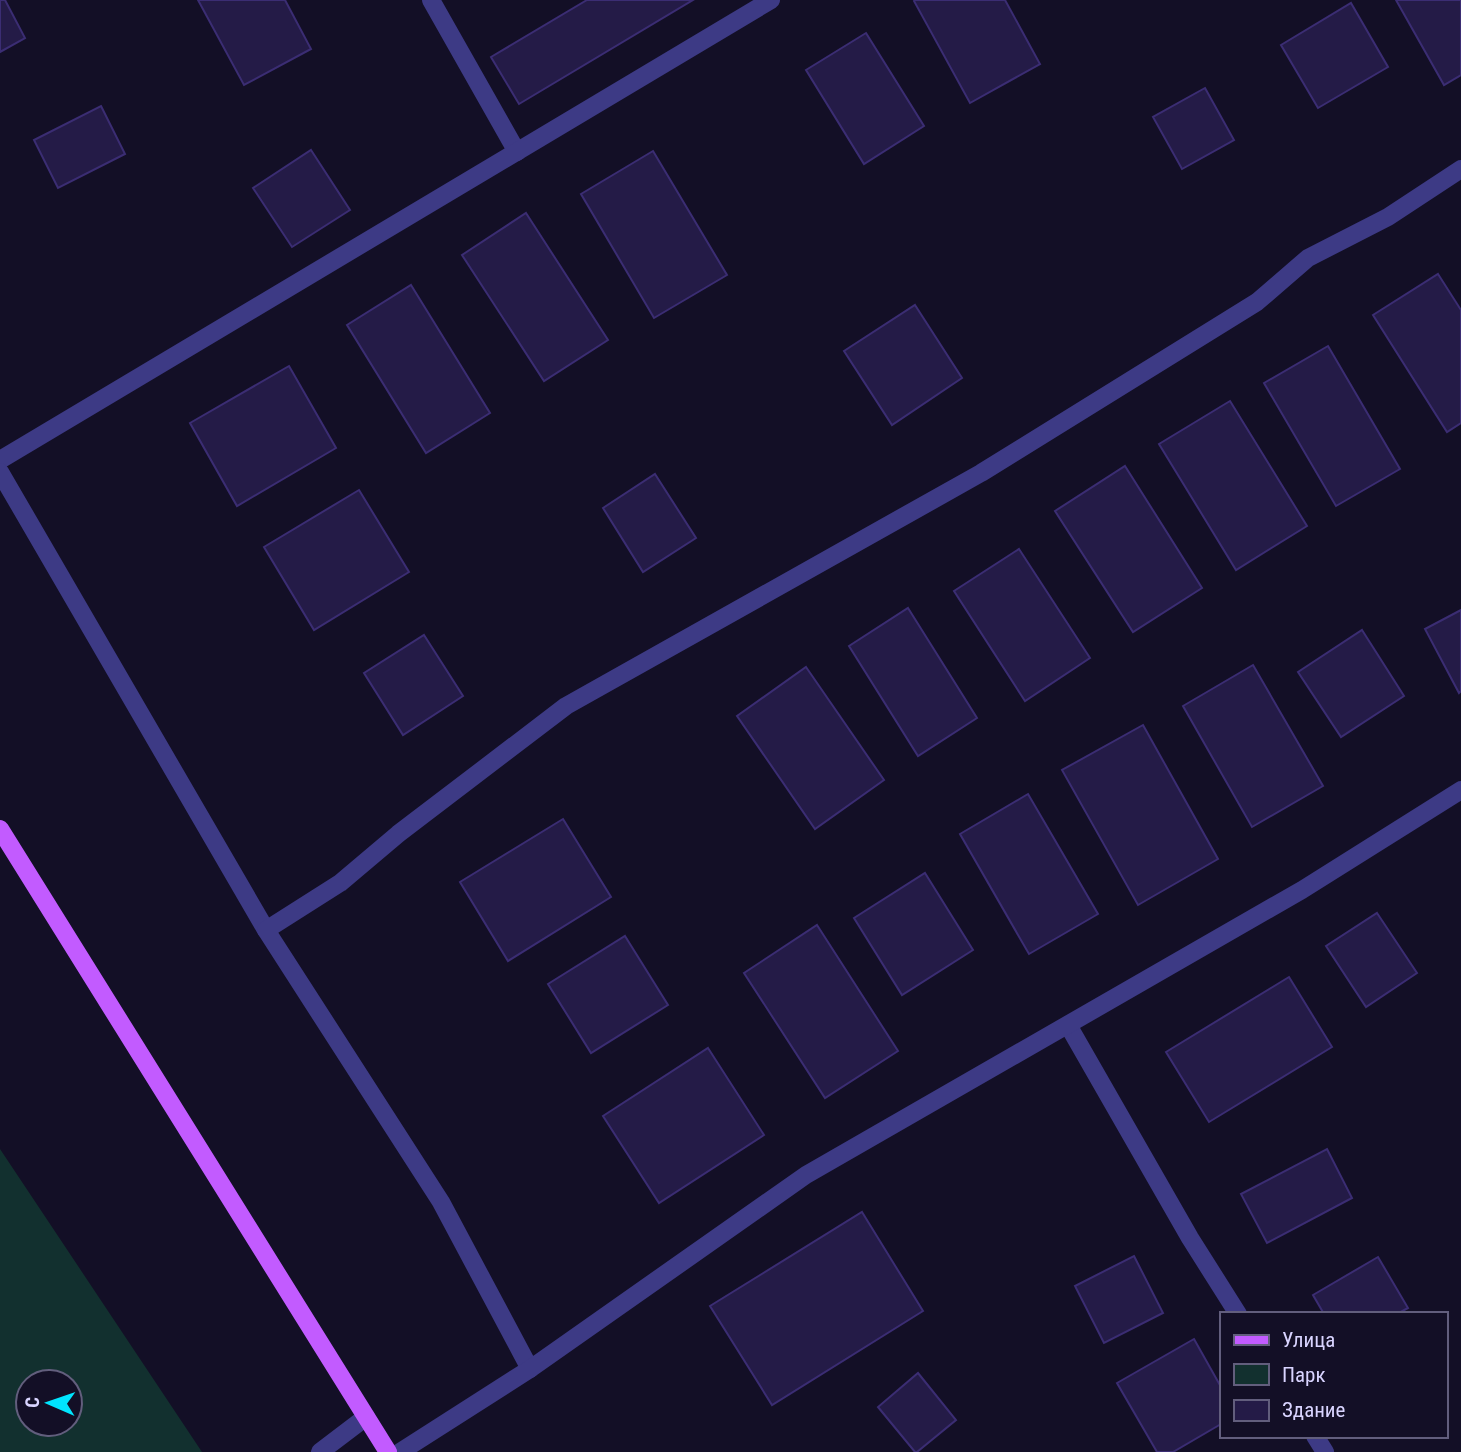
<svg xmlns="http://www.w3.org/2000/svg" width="1461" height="1452" viewBox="0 0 1461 1452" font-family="'Roboto Condensed',sans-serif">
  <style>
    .green { fill: #12302f; fill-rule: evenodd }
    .building { fill: #241b47; stroke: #3b2d73; stroke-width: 2 }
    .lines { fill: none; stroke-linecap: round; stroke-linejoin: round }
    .minor { stroke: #3d3a85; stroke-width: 18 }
    .major { stroke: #c25bff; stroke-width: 18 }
  </style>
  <rect width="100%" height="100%" fill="#130f26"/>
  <path class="green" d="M 0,1149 L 202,1452 L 0,1452 ZM 28,1382 L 70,1382 L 70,1424 L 28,1424 Z"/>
  <g class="building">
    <path d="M 0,0 L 5,0 L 25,38 L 0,52 Z"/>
    <path d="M 198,0 L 285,0 L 311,49 L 244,85 Z"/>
    <path d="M 587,0 L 693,0 L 519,104 L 491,57 Z"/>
    <path d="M 915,0 L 1005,0 L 1040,64 L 970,103 L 914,1 Z"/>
    <path d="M 1396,0 L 1461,0 L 1461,75 L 1444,85 Z"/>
    <path d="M 1351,3 L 1388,67 L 1318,108 L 1281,45 Z"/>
    <path d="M 866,33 L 924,126 L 864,164 L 806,70 Z"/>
    <path d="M 1205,88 L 1234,140 L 1182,169 L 1153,117 Z"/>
    <path d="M 101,106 L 125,154 L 58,188 L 34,140 Z"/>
    <path d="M 311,150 L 350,210 L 292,247 L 253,188 Z"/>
    <path d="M 653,151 L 727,275 L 654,318 L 581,194 Z"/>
    <path d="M 526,213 L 608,340 L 544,381 L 462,255 Z"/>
    <path d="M 1438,274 L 1461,310 L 1461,423 L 1447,432 L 1373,315 Z"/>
    <path d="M 411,285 L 490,413 L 426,453 L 347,325 Z"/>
    <path d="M 915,305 L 962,378 L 892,425 L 844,351 Z"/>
    <path d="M 1328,346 L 1400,469 L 1336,506 L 1264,383 Z"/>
    <path d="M 289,366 L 336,448 L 237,506 L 190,423 Z"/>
    <path d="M 1230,401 L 1307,526 L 1236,570 L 1159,444 Z"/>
    <path d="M 1125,466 L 1202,588 L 1133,632 L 1055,511 Z"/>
    <path d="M 655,474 L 696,538 L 643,572 L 603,508 Z"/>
    <path d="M 359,490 L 409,572 L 314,630 L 264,547 Z"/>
    <path d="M 1019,549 L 1090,658 L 1025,701 L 954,591 Z"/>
    <path d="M 908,608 L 977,718 L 918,756 L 849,646 Z"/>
    <path d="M 1461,610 L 1461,691 L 1459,693 L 1425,629 Z"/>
    <path d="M 1362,630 L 1404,696 L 1341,737 L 1298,672 Z"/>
    <path d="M 424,635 L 463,696 L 403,735 L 364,673 Z"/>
    <path d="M 1253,665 L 1323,786 L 1252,827 L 1183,706 Z"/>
    <path d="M 806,667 L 884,780 L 815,829 L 737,716 Z"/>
    <path d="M 1143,725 L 1218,859 L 1138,905 L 1062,770 Z"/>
    <path d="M 1028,794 L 1098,914 L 1029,954 L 960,834 Z"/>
    <path d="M 563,819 L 611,897 L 508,961 L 460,882 Z"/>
    <path d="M 925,873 L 973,950 L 902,995 L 854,918 Z"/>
    <path d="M 1377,913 L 1417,973 L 1366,1007 L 1326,946 Z"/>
    <path d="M 817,925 L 898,1051 L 825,1098 L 744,973 Z"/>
    <path d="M 625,936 L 668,1005 L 591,1053 L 548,984 Z"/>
    <path d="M 1289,977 L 1332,1047 L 1209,1122 L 1166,1052 Z"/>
    <path d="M 708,1048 L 764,1135 L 659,1203 L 603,1116 Z"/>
    <path d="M 1327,1149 L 1352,1198 L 1267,1243 L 1241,1194 Z"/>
    <path d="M 862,1212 L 923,1311 L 772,1405 L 710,1306 Z"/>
    <path d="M 1134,1256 L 1163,1313 L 1104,1343 L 1075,1286 Z"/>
    <path d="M 1378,1257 L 1408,1308 L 1397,1314 L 1324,1314 L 1313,1295 Z"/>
    <path d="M 1194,1339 L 1221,1387 L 1221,1424 L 1173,1452 L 1157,1452 L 1117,1383 Z"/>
    <path d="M 918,1373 L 956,1420 L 917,1452 L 915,1452 L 878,1407 Z"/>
  </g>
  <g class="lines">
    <g class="minor">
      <path d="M 431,0 L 517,152"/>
      <path d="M 0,460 L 771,0"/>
      <path d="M 0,472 L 266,930"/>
      <path d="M 1068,1025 L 1190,1238 L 1238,1314"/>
      <path d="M 530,1369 L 441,1202 L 266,930 L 340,883 L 398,834 L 566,706 L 981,473 L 1257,302 L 1308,258 L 1388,217 L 1461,169"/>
      <path d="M 1315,1436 L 1325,1452"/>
      <path d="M 320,1452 L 366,1417"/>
      <path d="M 400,1452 L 530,1369 L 806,1175 L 1302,890 L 1461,790"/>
    </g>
    <path class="major" d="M 0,829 L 388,1452"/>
  </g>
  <rect x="1220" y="1312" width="228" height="126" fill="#130f26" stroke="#625e7d" stroke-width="2"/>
  <rect x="1234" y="1335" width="35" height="10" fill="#c25bff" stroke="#625e7d" stroke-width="2"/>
  <text x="1282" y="1347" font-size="21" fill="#d9d4ff">Улица</text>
  <rect x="1234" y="1364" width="35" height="21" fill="#12302f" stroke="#625e7d" stroke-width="2"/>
  <text x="1282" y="1382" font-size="21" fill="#d9d4ff">Парк</text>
  <rect x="1234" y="1400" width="35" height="21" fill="#241b47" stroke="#625e7d" stroke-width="2"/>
  <text x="1282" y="1417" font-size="21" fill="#d9d4ff">Здание</text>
  <g transform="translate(49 1403) rotate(272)"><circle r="33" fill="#130f26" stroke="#625e7d" stroke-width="2"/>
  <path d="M0-5L12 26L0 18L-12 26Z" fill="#00e5ff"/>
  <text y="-10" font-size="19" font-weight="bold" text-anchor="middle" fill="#d9d4ff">С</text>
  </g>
</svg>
